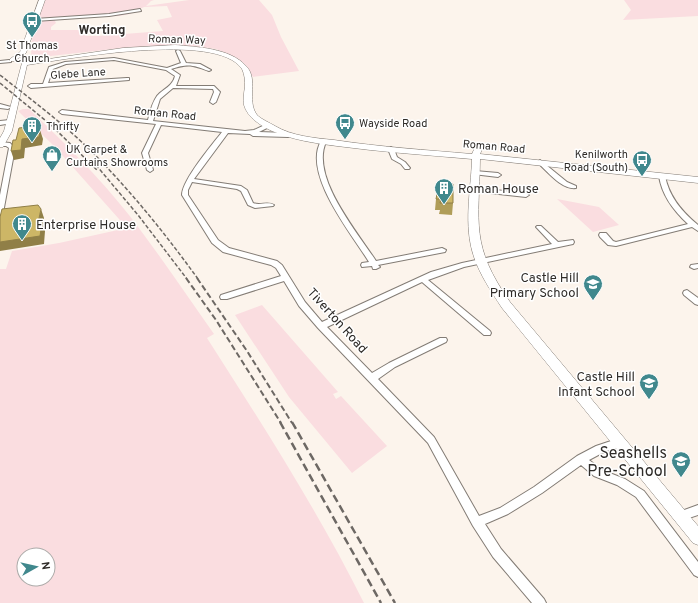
<svg xmlns="http://www.w3.org/2000/svg" width="698" height="603" font-family="Overpass,sans-serif">
<style>
.green{fill:#fadde0;fill-rule:evenodd}
.lines{fill:none;stroke-linecap:round;stroke-linejoin:round}
.street-casing{stroke:#837c75;stroke-width:2}
.secondary-casing{stroke:#837c75;stroke-width:1}
.street{fill:#fff;fill-rule:evenodd}
.secondary{fill:#fff;fill-rule:evenodd}
.rail-far2{stroke:#6d6864;stroke-width:1.5;stroke-dasharray:4 2;stroke-linecap:butt}
.rail-far1{stroke:#6d6864;stroke-width:2;stroke-dasharray:6 3;stroke-linecap:butt}
.rail{stroke:#6d6864;stroke-width:2.5;stroke-dasharray:8 4;stroke-linecap:butt}
.wall{fill:#b09d58}
.shaded-wall{fill:#907f47}
.building{fill:#cdb666;stroke:#907f47}
.labels{text-anchor:middle;stroke-width:3;stroke-linejoin:round;paint-order:stroke}
.far-street-label{font-size:11px;fill:#2f2c29;stroke:#fff}
.far-poi-label{font-size:11px;fill:#2f2c29;stroke:#fff;text-anchor:start}
.far-quarter-label{font-size:13px;font-weight:bold;fill:#2f2c29;stroke:#fff}
.poi-label{font-size:13px;fill:#2f2c29;stroke:#fff;text-anchor:start}
.street-label{font-size:13px;fill:#2f2c29;stroke:#fff}
.near-poi-label{font-size:16px;fill:#2f2c29;stroke:#fff;text-anchor:end}
</style>
<rect width="100%" height="100%" fill="#fcf4ec"/>
<!-- green -->
<path class="green" d="M45,0H154L151,1L146,6L189,0H259L272,15L281,37L299,71L253,77L240,60L216,49L192,46L122,48L33,58L31,57L32,35ZM167,6L172,17L157,20L163,31L98,36H88L79,30H51V27L56,23L54,19L119,16L130,14L144,7Z
M624,0H698V16L623,20L631,10Z
M23,109H29C64,142 99,177 129,215C159,254 186,294 214,334L207,338C262,424 318,511 364,603H0V269H6L12,251L59,243L127,228L54,146L18,111ZM24,555H48V579H24Z
M557,199L599,207L619,225L593,232Z
M262,305L338,392L333,394L336,399L341,396L387,446L352,473L289,397L235,315Z"/>
<g class="lines">
<defs>
<path id="street" d="M140,9L141,11L109,16L35,21L33,20L35,19L109,14Z
M178,50L180,51L186,63L200,64L211,70L209,71C193,65 189,63 171,69L180,75L176,86H214L220,92L216,102L213,104L210,102L214,92L213,89L173,88L160,99L153,121L245,131L254,130L267,124L269,125V127L259,132L288,133L291,135L288,137L253,136L250,134L228,133L194,179L241,186L247,190L253,203C260,206 268,201 274,205L273,206L255,208L248,205L241,191L237,189L192,182L188,190V195L218,240L229,248L277,261L282,265L305,302L322,322L431,272L462,263L552,244L537,228L536,227L537,226H541L558,242L573,240L574,242L573,244L464,267L428,280L490,331L491,333L490,335H484L422,282L327,327L372,373L389,363L440,338H446L447,340L446,342L395,367L378,379L434,437L479,516L500,508L534,487L577,456L596,446L620,438L624,439L625,442L624,445L604,452L589,460L602,470L625,479L644,491L698,562V577L694,575L636,497L617,485L594,476L581,465L542,493L508,514L485,524L501,549L544,599L546,603H532L493,557L473,526L428,443L318,328L299,306L284,281L227,299H221L220,297L221,295L281,276L276,268L271,265L223,252L212,243L182,195C182,180 212,145 222,132L161,125L148,153L151,163L159,161L162,163L152,166L153,170L150,172L147,170L142,153L156,124L62,114L59,112L62,110L148,120C150,112 152,103 157,96C163,89 173,86 175,76L166,70L114,60L66,64L53,69L48,83L127,78H129V80L31,88L28,86L31,84H43L49,67L65,62L114,58L167,68L181,63L176,51Z
M9,60L11,61V62L0,63V61Z
M0,104L11,107L8,109L0,108Z
M10,120L13,122L12,123L0,125V121Z
M323,140L326,142C310,177 358,233 376,261L442,248L446,250L445,252L378,265L380,267L376,269H373L372,266L362,267L361,265L362,263L369,262C352,234 302,174 321,141Z
M0,142L10,143L15,148L3,213L0,215V195L9,148L6,146H0Z
M391,147L394,149L397,157L405,162L410,168L409,169H405L401,164L392,159L388,149Z
M540,160L567,182L576,186V188C562,190 548,172 538,163L537,162Z
M475,171L498,173L501,175L498,177L473,174L472,173Z
M662,174L665,176C669,197 682,212 698,225V231L692,227L616,246L608,245L600,237L599,235L600,233H606L613,241L616,242L688,224C674,211 662,196 659,176Z
M474,188L526,193L529,195L526,197L472,191L471,190Z
M698,264V268L694,269L690,267L691,265Z
M687,290L698,298V305L695,304L684,295L683,293L684,291Z
M698,505V515L680,521L676,519L675,516L676,513Z"/>
<path id="secondary" d="M39,0H45L26,53L14,61H10V59L20,52Z
M175,45C197,47 230,48 246,66C259,79 246,100 257,115C261,119 270,123 275,126C292,136 314,138 334,140C380,147 426,150 472,154L476,145L480,143L484,145L480,154L698,177V183L480,159C479,224 470,245 510,302L698,526V545L693,543L502,308C491,291 480,275 474,257C463,225 471,191 472,159C427,155 381,152 337,146C314,143 293,140 272,131C261,126 247,117 244,105C243,100 244,92 245,87C245,81 245,75 242,69C217,31 67,59 27,65L12,131L3,147H0V138L4,131L22,63L123,48Z"/>
</defs>
<!-- street casing -->
<use href="#street" class="street-casing"/>
<!-- secondary casing -->
<use href="#secondary" class="secondary-casing"/>
<!-- street -->
<use href="#street" class="street"/>
<!-- secondary -->
<use href="#secondary" class="secondary"/>
<!-- rail-far2 -->
<path class="rail-far2" d="M0,75C33,101 68,127 97,157C134,195 167,236 198,279
M0,83L51,125L98,171
M96,165L138,215L187,279"/>
<!-- rail-far1 -->
<path class="rail-far1" d="M186,278L216,320L281,423
M197,278L247,351L292,423"/>
<!-- rail -->
<path class="rail" d="M280,422L381,603
M292,422L395,603"/>
</g>
<!-- wall -->
<path class="wall" d="M444,184L453,203L452,215L439,214L440,210H435L436,199Z"/>
<!-- shaded-wall -->
<path class="shaded-wall" d="M36,126L39,135L40,130L43,139L42,145L25,148L24,158L14,160L11,151L22,139L35,131Z
M41,209L44,218L43,225L45,231L44,244L0,251V242L38,223Z"/>
<!-- building -->
<path class="building" d="M36,126L35,131L40,130L39,137L22,139L21,150L11,151L13,140H16L19,128Z
M440,180L444,184H453V203H440L441,199H436Z
M38,205L41,209L38,223H42L40,236L0,242V217L2,209Z"/>
<!-- icons -->
<defs>
<symbol id="bus-pin" viewBox="-11 -11 22 30"><path d="M0 17L-7.5 6A9.5 9.5 0 1 1 7.5 6Z" fill="#40888d" stroke="#fff"/><path d="M-5-6H5V4H4V6H2V4H-2V6H-4V4H-5ZM-3.5-4V0h7V-4ZM-3.5 1.2v1.5H-2V1.2ZM2 1.2v1.5H3.5V1.2Z" fill="#fff"/></symbol>
<symbol id="building-pin" viewBox="-11 -11 22 30"><path d="M0 17L-7.5 6A9.5 9.5 0 1 1 7.5 6Z" fill="#40888d" stroke="#fff"/><path d="M-4-6H4V6H1V3H-1V6H-4ZM-2.5-4.3h1.7v1.8h-1.7ZM.8-4.3h1.7v1.8H.8ZM-2.5-1h1.7V.8h-1.7ZM.8-1h1.7V.8H.8Z" fill="#fff"/></symbol>
<symbol id="shop-pin" viewBox="-11 -11 22 30"><path d="M0 17L-7.5 6A9.5 9.5 0 1 1 7.5 6Z" fill="#40888d" stroke="#fff"/><path d="M-5-2.5h2.3a2.7 3.5 0 0 1 5.4 0H5L5.5 6h-11ZM-1.5-2.5h3a1.5 2.3 0 0 0-3 0Z" fill="#fff"/></symbol>
<symbol id="school-pin" viewBox="-11 -11 22 30"><path d="M0 17L-7.5 6A9.5 9.5 0 1 1 7.5 6Z" fill="#40888d" stroke="#fff"/><path d="M0-5L7-2L0 1L-7-2ZM-4 1L0 2.5L4 1V4Q0 6-4 4Z" fill="#fff"/></symbol>
</defs>
<g fill-rule="evenodd">
<use href="#bus-pin" x="21" y="10" width="22" height="30"/>
<use href="#bus-pin" x="334" y="112" width="22" height="30"/>
<use href="#building-pin" x="21" y="115" width="22" height="30"/>
<use href="#shop-pin" x="41" y="144" width="22" height="30"/>
<use href="#bus-pin" x="631" y="149" width="22" height="30"/>
<use href="#building-pin" x="433" y="177" width="22" height="30"/>
<use href="#building-pin" x="11" y="213" width="22" height="30"/>
<use href="#school-pin" x="582" y="273" width="22" height="30"/>
<use href="#school-pin" x="638" y="372" width="22" height="30"/>
<use href="#school-pin" x="670" y="450" width="22" height="30"/>
</g>
<g class="labels">
<!-- far-street labels -->
<g class="far-street-label">
<text transform="translate(177 39) rotate(2)" y="4">Roman Way</text>
<text transform="translate(78 73) rotate(-4)" y="4">Glebe Lane</text>
<text transform="translate(165 113) rotate(6)" y="4">Roman Road</text>
<text transform="translate(494 146) rotate(5)" y="4">Roman Road</text>
</g>
<!-- far-poi labels -->
<g class="far-poi-label">
<text x="32" y="49" text-anchor="middle">St Thomas<tspan x="32" dy="13">Church</tspan></text>
<text x="359" y="127">Wayside Road</text>
<text x="46" y="130">Thrifty</text>
<text x="66" y="153">UK Carpet &amp;<tspan x="66" dy="13">Curtains Showrooms</tspan></text>
<text x="628" y="158" text-anchor="end">Kenilworth<tspan x="628" dy="13">Road (South)</tspan></text>
</g>
<!-- far-quarter labels -->
<g class="far-quarter-label">
<text x="102" y="34">Worting</text>
</g>
<!-- poi labels -->
<g class="poi-label">
<text x="458" y="193">Roman House</text>
<text x="36" y="229">Enterprise House</text>
<text x="579" y="282" text-anchor="end">Castle Hill<tspan x="579" dy="15">Primary School</tspan></text>
<text x="635" y="381" text-anchor="end">Castle Hill<tspan x="635" dy="15">Infant School</tspan></text>
</g>
<!-- street labels -->
<g class="street-label">
<text transform="translate(338 320) rotate(48)" y="5">Tiverton Road</text>
</g>
<!-- near-poi labels -->
<g class="near-poi-label">
<text x="667" y="458">Seashells<tspan x="667" dy="18">Pre-School</tspan></text>
</g>
</g>
<!-- north arrow -->
<g transform="translate(36 567) rotate(82)"><circle r="19" fill="#ffffff" stroke="#acaba9"/>
<path d="M0-3L7 15L0 10L-7 15Z" fill="#40888d"/>
<text y="-6" font-size="11" font-weight="bold" text-anchor="middle" fill="#2f2c29">N</text>
</g>
</svg>
